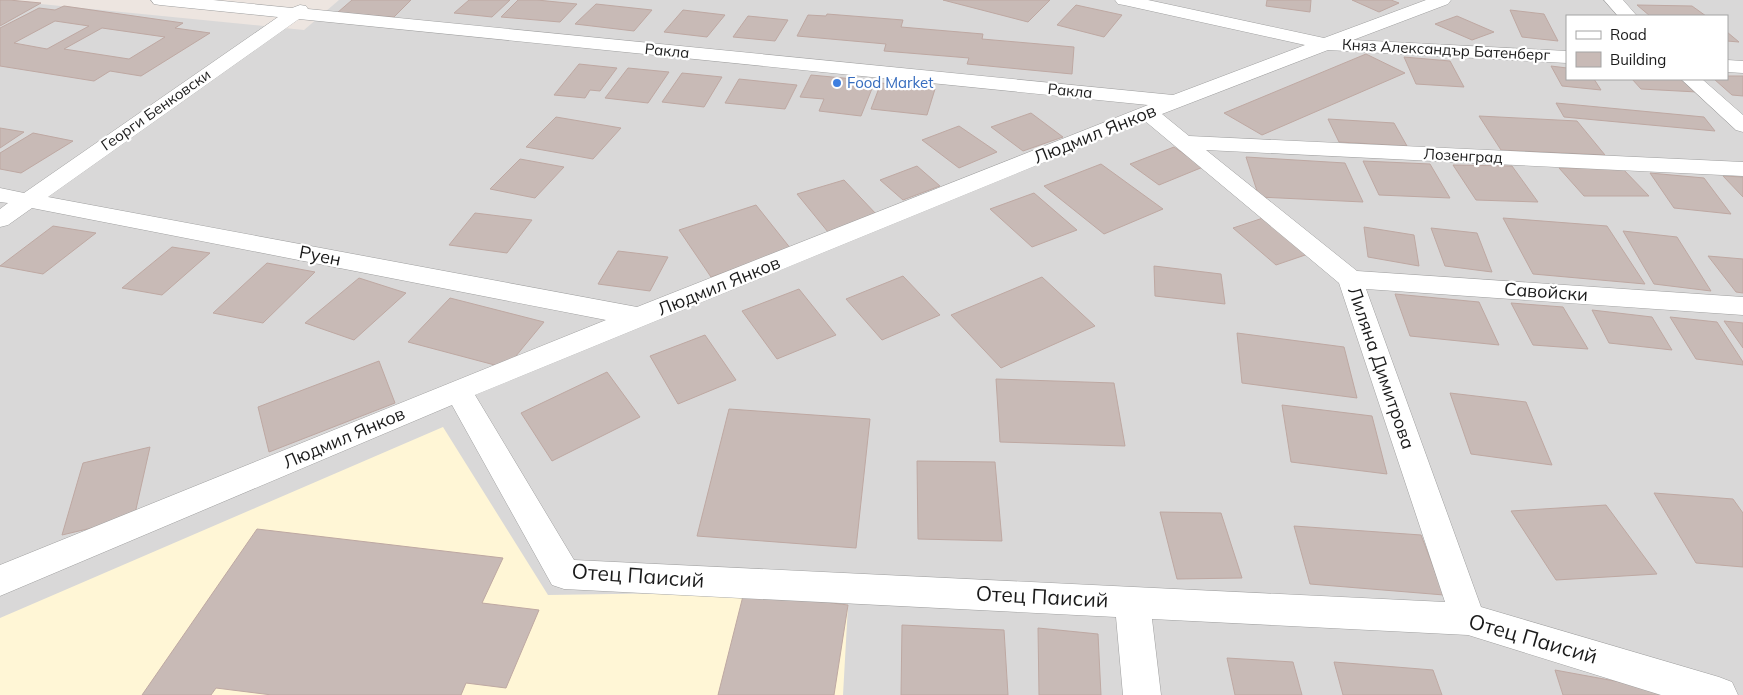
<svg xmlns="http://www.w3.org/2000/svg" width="1743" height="695" font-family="Mulish,sans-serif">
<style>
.residential{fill:#d9d8d8;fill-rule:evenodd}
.education{fill:#fff6d6}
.building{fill:#c8bab6;stroke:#bea8a2;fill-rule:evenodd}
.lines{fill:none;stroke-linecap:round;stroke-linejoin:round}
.minor-casing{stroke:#9f9f9f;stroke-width:1}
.minor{fill:#fff;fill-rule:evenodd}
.shop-dot{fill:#3f7fe0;stroke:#fff;stroke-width:2}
.labels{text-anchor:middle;stroke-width:4.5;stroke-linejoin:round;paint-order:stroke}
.far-street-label{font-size:15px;fill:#1b1b1b;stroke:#fff}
.far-shop-label{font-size:15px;fill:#366cbe;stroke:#fff;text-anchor:start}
.street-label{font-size:18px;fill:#1b1b1b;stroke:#fff}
.near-street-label{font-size:21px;fill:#1b1b1b;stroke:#fff}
</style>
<rect width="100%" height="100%" fill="#ede5e0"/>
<!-- residential -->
<path class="residential" d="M0,0L304,30L339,0H1743V695H0ZM1567,16H1727V79H1567Z"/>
<!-- education -->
<path class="education" d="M443,427L548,595L744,592L848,605L843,695H0V618Z"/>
<!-- building -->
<path class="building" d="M0,0H9L41,3L0,26Z
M352,0H411L394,17L337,13Z
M469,0H510L492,17L454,13Z
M518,0H537L577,4L560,22L501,17Z
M943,0H1050L1028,22Z
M1267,0H1311L1310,12L1266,6Z
M1352,0H1391L1399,3L1379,12Z
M596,4L652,10L634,31L575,24Z
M1076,5L1122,15L1104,37L1057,25Z
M1637,5L1692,6L1706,16H1650Z
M64,6L183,23L175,28L210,33L141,76L110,71L94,81L0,66V28L39,8L55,10ZM55,21L89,26L47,49L14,43ZM102,28L165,37L129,59L64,49Z
M683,10L725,15L707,37L664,32Z
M1510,10L1544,14L1558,41L1522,37Z
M827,14L903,20L901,27L983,34L982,39L1074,47L1072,74L967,64L969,58L884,51L886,44L797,36L808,15L826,16Z
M748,16L788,20L775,41L733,37Z
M1457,16L1494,32L1472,40L1435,24Z
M1727,32L1739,42L1727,41Z
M1366,54L1405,73L1262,135L1224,113Z
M1404,57L1450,61L1464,87L1416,84Z
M579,64L617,68L600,91L590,90L585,98L554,95Z
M1551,66L1567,68V79H1594L1601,90L1562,86Z
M628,68L669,72L648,103L605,98Z
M682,73L722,77L704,107L662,102Z
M811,75L875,81L861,116L819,111L824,99L800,97Z
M1727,76H1743V96L1732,95L1714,79H1727Z
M739,79L797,85L785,109L725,103Z
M1632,79H1684L1697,92L1641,89Z
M881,83L935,89L927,115L871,109Z
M1556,103L1704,117L1715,131L1564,117Z
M1031,113L1063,137L1023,151L991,127Z
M1479,116L1577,121L1605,155L1501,150Z
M556,117L621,128L593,159L526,147Z
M1328,119L1394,123L1407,146L1339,142Z
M959,126L997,152L959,168L922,140Z
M0,128L24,132L0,148Z
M33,133L73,141L21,173L0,169V153Z
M1174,147L1203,167L1159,185L1130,164Z
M1246,157L1345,163L1363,202L1259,197Z
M520,159L564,167L535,198L490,189Z
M1363,161L1430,164L1450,198L1379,195Z
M1101,164L1163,209L1104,234L1044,186Z
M1453,165L1512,166L1538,202L1476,200Z
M917,166L940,186L903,200L880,180Z
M1559,168H1622L1649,196H1584Z
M1650,173L1704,178L1731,214L1674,208Z
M1723,176L1743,177V197Z
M844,180L877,215L828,232L797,194Z
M1034,193L1077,230L1032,247L990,209Z
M756,205L791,249L711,277L679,230Z
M475,213L532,220L507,253L449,245Z
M1269,216L1314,252L1276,265L1233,228Z
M1503,218L1607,226L1645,284L1533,274Z
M53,226L96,233L43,274L0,266Z
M1364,227L1414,235L1419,266L1368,257Z
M1431,228L1477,233L1492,272L1445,266Z
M1623,231L1677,237L1711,291L1654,284Z
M172,247L210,253L162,295L122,288Z
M618,251L668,257L650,291L598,284Z
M1708,256L1743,259V293L1736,292Z
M267,263L315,272L263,323L213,313Z
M1154,266L1221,274L1225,304L1155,296Z
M903,276L940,315L882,340L846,299Z
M1042,277L1095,326L1001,368L951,315Z
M359,278L406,293L354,340L305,323Z
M799,289L836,335L777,359L742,311Z
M1395,294L1479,302L1499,345L1410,336Z
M450,298L544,322L506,368L408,342Z
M1511,303L1563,307L1588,349L1533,345Z
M1592,310L1652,317L1672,350L1609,343Z
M1670,317L1717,322L1743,362V365L1696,359Z
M1724,321L1743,323V348Z
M1237,333L1344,347L1357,398L1242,383Z
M705,335L736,380L678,404L650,356Z
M379,361L395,403L269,452L258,407Z
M607,372L640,417L552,461L521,413Z
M996,379L1114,383L1125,446L1000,442Z
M1450,393L1526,402L1552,465L1471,454Z
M1282,405L1372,416L1387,474L1291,462Z
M729,409L870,419L856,548L697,536Z
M150,447L134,518L62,535L83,463Z
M917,461L995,462L1002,541L918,539Z
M1654,493L1733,499L1743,513V567L1696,563Z
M1606,505L1657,574L1556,580L1511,511Z
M1160,512L1221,513L1242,578L1177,579Z
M1294,526L1421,535L1444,595L1310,584Z
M257,529L503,558L482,603L539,610L506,688L466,683L461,695H272L216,688L211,695H142Z
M744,592L848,605L834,695H718Z
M902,625L1004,630L1008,695H901Z
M1038,628L1098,634L1101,695H1039Z
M1227,658L1293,662L1302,695H1235Z
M1334,662L1433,670L1442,695H1343Z
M1555,670L1669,691L1671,695H1563Z"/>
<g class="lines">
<defs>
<path id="minor" d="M151,0H213L292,8L300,5L306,6L308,9L1173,95L1305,45L1124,5L1118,4L1115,0H1148L1324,38L1426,0H1451L1448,4L1353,40L1567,51V63L1328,50L1162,114L1189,136L1743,162V176L1206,150L1357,271L1743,297V315L1366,289L1481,607L1719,677L1732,682L1738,695H1661L1468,635L1152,619L1161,695H1123L1116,617L564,589L552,585L452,405L0,596V565L606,320L32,208L8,225L0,227V209L8,203L0,202V188L24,193L278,17L160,5L154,4ZM299,19L1148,105L637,307L48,197ZM1145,121L1339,283L1445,602L574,560L475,395Z
M1604,0H1623L1637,16H1618Z
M1727,60L1743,61V73L1727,72Z
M1681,79H1702L1743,115V132L1736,130Z"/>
</defs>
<!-- minor casing -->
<use href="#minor" class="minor-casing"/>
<!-- minor -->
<use href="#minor" class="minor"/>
</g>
<!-- markers -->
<circle class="shop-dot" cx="837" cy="83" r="5"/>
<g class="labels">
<!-- far-street labels -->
<g class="far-street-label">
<text transform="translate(1446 50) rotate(3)" y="5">Княз Александър Батенберг</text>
<text transform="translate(667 51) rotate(6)" y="5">Ракла</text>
<text transform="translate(1070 91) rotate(6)" y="5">Ракла</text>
<text transform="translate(156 110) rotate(-35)" y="5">Георги Бенковски</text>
<text transform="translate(1463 156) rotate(3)" y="5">Лозенград</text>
</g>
<!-- far-shop labels -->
<g class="far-shop-label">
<text x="847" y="88">Food Market</text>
</g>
<!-- street labels -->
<g class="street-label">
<text transform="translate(1095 134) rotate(-22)" y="6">Людмил Янков</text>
<text transform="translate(320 256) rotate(11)" y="6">Руен</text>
<text transform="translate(719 286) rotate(-22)" y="6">Людмил Янков</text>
<text transform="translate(1546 292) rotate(4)" y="6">Савойски</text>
<text transform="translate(1381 368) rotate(71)" y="6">Лиляна Димитрова</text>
<text transform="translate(344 438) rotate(-23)" y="6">Людмил Янков</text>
</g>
<!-- near-street labels -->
<g class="near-street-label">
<text transform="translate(638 576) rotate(4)" y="7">Отец Паисий</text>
<text transform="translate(1042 597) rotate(3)" y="7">Отец Паисий</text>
<text transform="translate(1533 639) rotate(16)" y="7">Отец Паисий</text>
</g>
</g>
<!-- legend -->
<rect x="1566" y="15" width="162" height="65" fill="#ffffff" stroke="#a4a4a4"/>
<rect x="1576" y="31" width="25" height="8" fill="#ffffff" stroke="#a4a4a4"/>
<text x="1610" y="40" font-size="15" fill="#1b1b1b">Road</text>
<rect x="1576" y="52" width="25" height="15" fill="#c8bab6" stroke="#a4a4a4"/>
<text x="1610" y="65" font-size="15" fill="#1b1b1b">Building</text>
</svg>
